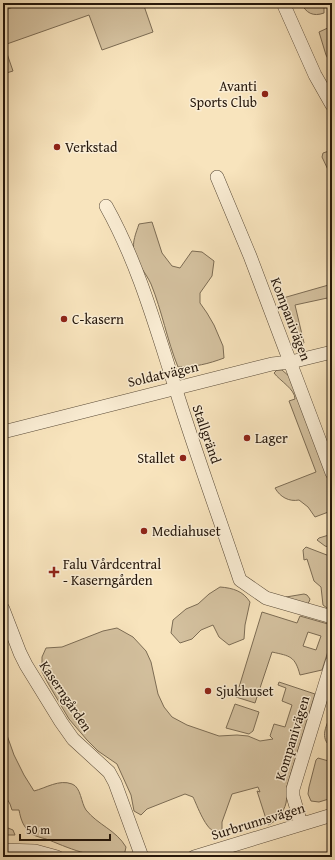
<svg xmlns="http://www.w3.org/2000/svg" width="335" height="860" font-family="'Gentium Book Plus',serif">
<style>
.green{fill:#d4c19f;stroke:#7c6c54;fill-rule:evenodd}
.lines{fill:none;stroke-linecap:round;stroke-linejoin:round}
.street-casing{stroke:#594a37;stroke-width:14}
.street{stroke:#faedd4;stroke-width:13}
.poi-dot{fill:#8f2418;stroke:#faedd4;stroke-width:1.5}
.labels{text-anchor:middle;stroke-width:3;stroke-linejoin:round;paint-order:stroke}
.poi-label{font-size:14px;fill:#24160a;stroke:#faedd4;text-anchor:start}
.street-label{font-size:14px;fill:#24160a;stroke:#faedd4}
</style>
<rect width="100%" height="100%" fill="#f8e4bd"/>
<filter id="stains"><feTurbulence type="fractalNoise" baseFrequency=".005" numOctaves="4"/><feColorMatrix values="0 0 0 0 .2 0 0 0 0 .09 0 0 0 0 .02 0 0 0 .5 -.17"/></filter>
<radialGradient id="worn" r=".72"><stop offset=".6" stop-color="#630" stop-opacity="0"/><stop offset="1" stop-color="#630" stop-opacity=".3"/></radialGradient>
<!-- green -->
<path class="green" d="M23,3H143L153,32L102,50L89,15L4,45L13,71L3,74V11Z
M301,3H322L324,7V13C313,17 306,13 301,3Z
M332,26V66L326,55L319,32Z
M332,150V174H330L322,157L323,153Z
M152,222L162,253L172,266L180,268L192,251L202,252L214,261L212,276L200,293V303L207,313L214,325L223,346L224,358C208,364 195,367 178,367C167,340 162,311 151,284C146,273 137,264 134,251C132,242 136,233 139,224Z
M332,284V297L295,305L304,343L301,344L283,298Z
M277,370H282L290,377L299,398L332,489V513L331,511L315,517L308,507L299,500C289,502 280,497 275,488L316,472L289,401L295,399C295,389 280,381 274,373Z
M332,534V548L325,546L317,540L319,538Z
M306,547L332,557V609L327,608L323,605L321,587L314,581L307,559L304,560L303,550Z
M220,587C233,588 243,591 250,602L245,625L244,639L229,645L219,637L213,625L201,630L192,639L180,643L171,633L173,620L186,609L198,604L209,594Z
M304,594L307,595L310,599L309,602L307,604L285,598L286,597Z
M262,612L297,623L300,616L328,624L332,627V639L322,670L300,675C295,656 290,656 272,652L255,703L236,697ZM308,632L321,636L316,650L303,646Z
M117,628L133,637L146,651L151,662L158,694L164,707L172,717L187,725L219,736L237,735L248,736L260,741L273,739L270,736L274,724L285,727L292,705L282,701L286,688L278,685L279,682L315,694L287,786C287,792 287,798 286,803C284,812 276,822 268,825L257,791L260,792L258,787L232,794L222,822V830C221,830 217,832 216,832C206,831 197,805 193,797L185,794L147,809L141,815L134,811L131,795L117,764L98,751L87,740L69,719L49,685L42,672V657L46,648L62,647L103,631Z
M235,704L259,712L253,731L249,734L226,728Z
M332,711V748C318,737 327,726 332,711Z
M3,724L14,755L24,775L34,791C46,788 59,779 72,784C81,787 81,803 86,810C98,825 116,830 126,847L124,856C97,860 73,850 49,840C44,838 36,837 32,834C23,827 21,820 19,810H12L10,804L3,792Z
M318,758L332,762V798L319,802L311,801L308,794L309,787L316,760Z
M3,826L13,830L15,835H3Z"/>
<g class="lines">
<defs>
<path id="street" d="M283,3L315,75L332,105
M217,177L250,256L332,473
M106,206C138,263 156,328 176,390C196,454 219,517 240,580L266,598L332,617
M3,432L272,364L291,362L332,352
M3,609L20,653L26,665L61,722L73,739L109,772L115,783L142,857
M301,824L293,796V789L332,662
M3,850L35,851L57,857
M194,857L332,815"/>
</defs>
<!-- street casing -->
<use href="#street" class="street-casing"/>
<!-- street -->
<use href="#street" class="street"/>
</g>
<!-- markers -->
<g class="poi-dot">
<circle cx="265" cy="94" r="4"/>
<circle cx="57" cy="147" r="4"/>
<circle cx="64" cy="319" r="4"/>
<circle cx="247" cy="438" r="4"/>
<circle cx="183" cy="458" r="4"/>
<circle cx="144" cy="531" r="4"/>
<path d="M52 566h4v4h4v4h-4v4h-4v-4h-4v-4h4z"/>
<circle cx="208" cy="691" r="4"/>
</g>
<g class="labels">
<!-- poi labels -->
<g class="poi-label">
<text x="257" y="91" text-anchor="end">Avanti<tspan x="257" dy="16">Sports Club</tspan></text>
<text x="65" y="152">Verkstad</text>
<text x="72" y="324">C-kasern</text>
<text x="255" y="443">Lager</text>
<text x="175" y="463" text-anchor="end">Stallet</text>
<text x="152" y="536">Mediahuset</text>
<text x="63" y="569">Falu Vårdcentral<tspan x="63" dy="16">- Kaserngården</tspan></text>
<text x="216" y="696">Sjukhuset</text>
</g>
<!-- street labels -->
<g class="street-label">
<text transform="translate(291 319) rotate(69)" y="5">Kompanivägen</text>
<text transform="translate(163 374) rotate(-13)" y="5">Soldatvägen</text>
<text transform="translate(207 434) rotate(71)" y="5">Stallgränd</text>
<text transform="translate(66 696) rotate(56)" y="5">Kaserngården</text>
<text transform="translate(292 738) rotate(-73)" y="5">Kompanivägen</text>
<text transform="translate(258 821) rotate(-17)" y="5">Surbrunnsvägen</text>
</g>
</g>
<!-- margin -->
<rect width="335" height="860" fill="none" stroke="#f8e4bd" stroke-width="16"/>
<rect x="4" y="4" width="327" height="852" fill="none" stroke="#24160a" stroke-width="2"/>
<rect x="8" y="8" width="319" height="844" fill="none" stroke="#24160a"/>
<!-- scale -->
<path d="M20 834v6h90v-6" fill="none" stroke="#24160a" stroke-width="2"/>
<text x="26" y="834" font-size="12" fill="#24160a" stroke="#faedd4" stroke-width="3" paint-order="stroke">50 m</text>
<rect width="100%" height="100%" filter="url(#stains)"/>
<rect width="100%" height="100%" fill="url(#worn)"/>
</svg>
